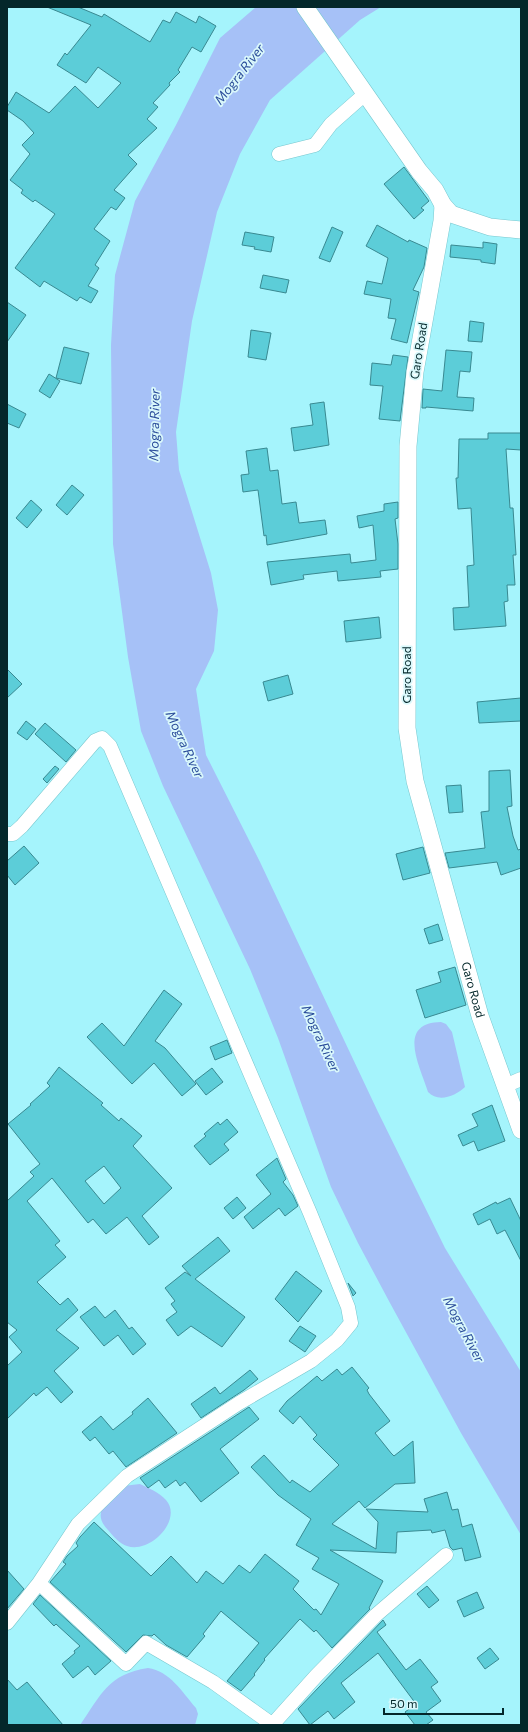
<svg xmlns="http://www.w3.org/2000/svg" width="528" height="1732" font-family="Commissioner,sans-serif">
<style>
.water{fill:#a6c1f7}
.building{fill:#5ccdd8;stroke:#398991;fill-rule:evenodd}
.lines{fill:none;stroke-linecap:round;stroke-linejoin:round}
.minor-casing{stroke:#78c7ce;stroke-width:15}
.tertiary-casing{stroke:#78c7ce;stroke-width:18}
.minor{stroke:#fff;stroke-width:14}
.tertiary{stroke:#fff;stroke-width:17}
.labels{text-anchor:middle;stroke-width:3.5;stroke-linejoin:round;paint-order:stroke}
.street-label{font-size:12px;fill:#04272a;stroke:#daf8fb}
.water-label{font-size:13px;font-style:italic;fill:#2b4d9b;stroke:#daf8fb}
</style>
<rect width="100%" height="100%" fill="#a5f4fc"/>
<!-- water -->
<path class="water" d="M256,7H381L360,20L270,100L240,154L217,212L192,321L176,432L179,470L211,573L218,610L214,651L196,689L206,755L260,862L378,1112L445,1248L521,1372V1535L461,1433L390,1303L358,1243L331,1187L278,1038L250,969L163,786L141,731L128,657L113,544L111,345L115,275L135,201L176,125L220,38Z
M441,1022L446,1024L452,1032L465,1087C456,1096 438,1103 428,1092C420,1066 396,1023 441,1022Z
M140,1484C148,1488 159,1492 166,1500C183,1519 151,1554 127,1546C120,1544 113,1536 108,1530C90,1511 109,1500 123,1486Z
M148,1668C170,1671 182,1692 196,1708L198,1714L195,1725H80C101,1695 108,1674 148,1668Z"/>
<!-- building -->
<path class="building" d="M47,7H78L102,17L104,14L150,42L163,20L170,23L176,12L196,23L199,16L216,26L201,52L192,47L178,70L180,72L169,83L170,85L153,103L158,107L147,119L157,128L128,155L137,164L114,190L125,198L116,210L111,207L94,229L110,241L95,265L99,268L88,286L98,291L91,303L80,297L77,301L44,281L40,287L15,268L55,214L35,200L33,202L21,193L23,190L10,180L30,154L22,145L34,133L23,121L7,110V107L16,92L49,113L75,86L98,108L121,83L98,67L86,83L57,65L65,53L67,55L91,25Z
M404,167L429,201L421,208L424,210L414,219L384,184Z
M377,225L408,242L409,240L427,248L424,267L413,290L419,292L407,343L391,339L396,319L388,318L391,299L364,294L367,281L382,284L388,258L366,246Z
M332,227L343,232L330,262L319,258Z
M245,232L274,237L271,252L254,249L255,247L242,245Z
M483,242L497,244L495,264L481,262V260L450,257L451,245L483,248Z
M263,275L289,280L286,293L260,288Z
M7,302L26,315L7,342Z
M470,321L484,323L482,342L468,341Z
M251,330L271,333L266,360L248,357Z
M64,347L89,353L81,384L56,378Z
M446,350L472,352L470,372L460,371L457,397L474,398L473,411L426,407V408H422L423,389L442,391Z
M393,355L408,357L400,421L379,419L383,386L370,385L372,363L391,365Z
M49,374L60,381L50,398L39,391Z
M324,402L329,445L294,451L291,428L313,425L310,404Z
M7,404L26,414L19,428L7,423Z
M488,433H521V450L506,449L510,508H513L516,555H513L515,585H507L508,601L504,602L506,626L454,630L453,608L469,607L467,566L474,565L471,508L458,509L456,478H458L459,439H488Z
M267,448L270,471L278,470L282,504L296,502L299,523L325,520L327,534L267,545L266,535L264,536L258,490L243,492L241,475L249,474L246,451Z
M72,485L84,495L67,515L56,505Z
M31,500L42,510L27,528L16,518Z
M398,502V518L395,519L398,544V569L380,571L381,577L338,581L337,571L303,575L304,579L271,585L267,562L350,554L351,563L376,560L373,525L359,528L357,516L384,511V504Z
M379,617L381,638L346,642L344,621Z
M7,669L22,684L7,698Z
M288,675L293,694L268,701L263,682Z
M521,698V721L479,723L477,702Z
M26,721L36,729L27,740L17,733Z
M45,723L76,750L66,762L35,734Z
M55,766L59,769L47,783L43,779Z
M510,770L512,806L507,807L513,836L518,850L521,849V868L501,875L497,862L449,868L445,853L485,848L481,812L489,811V771Z
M461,785L463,812L449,813L446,786Z
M24,846L39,863L15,885L7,875V861Z
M423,847L430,873L403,880L396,854Z
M438,924L443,940L429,944L424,929Z
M455,967L466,1005L425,1018L416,990L441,982L438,972Z
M164,990L182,1004L155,1041L165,1048L196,1084L182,1096L154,1063L132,1084L87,1037L102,1023L124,1046Z
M227,1040L232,1053L215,1060L210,1047Z
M59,1067L103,1103L101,1105L119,1121L121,1118L142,1136L133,1146L172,1188L142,1216L159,1237L149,1245L127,1217L106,1234L93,1219L88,1223L52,1178L27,1201L60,1241L55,1245L66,1257L37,1282L60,1305L68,1298L78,1310L56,1330L79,1348L54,1371L73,1392L61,1403L47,1387L36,1396L34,1393L7,1419V1366L22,1352L9,1337L17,1330L7,1322V1201L34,1176L30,1172L40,1164L8,1124L31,1105L30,1104L50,1086L47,1083ZM104,1166L121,1188L104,1204L85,1181Z
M212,1068L223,1082L206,1095L195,1081Z
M492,1105L505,1141L478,1151L474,1141L463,1146L458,1135L478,1126L472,1114Z
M227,1119L238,1132L224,1144L229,1150L210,1165L194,1146L206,1136L204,1134L218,1122L220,1125Z
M277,1158L286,1179L283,1182L293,1195L298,1206L285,1216L279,1208L253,1229L244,1217L271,1194L256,1175Z
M237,1197L246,1208L233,1219L224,1208Z
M510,1198L521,1221V1261L505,1230L497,1234L490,1219L478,1225L473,1214L496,1202L497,1204Z
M218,1237L230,1251L195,1279L245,1317L222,1347L191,1326L178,1336L166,1320L177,1312L171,1304L175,1301L165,1288L185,1272L191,1276L182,1266Z
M296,1271L322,1291L298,1322L275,1299Z
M348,1283L356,1293L353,1296Z
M95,1306L105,1318L115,1310L129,1329L132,1327L146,1344L133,1355L118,1335L104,1346L80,1317Z
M300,1326L316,1336L305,1352L289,1341Z
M352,1367L369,1388L367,1390L369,1394L390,1421L375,1433L391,1453L394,1456L413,1441L415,1483L395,1484L365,1508L359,1501L332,1524L376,1549L378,1522L366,1509L428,1512L424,1499L447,1492L452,1510L458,1509L462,1527L472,1524L481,1557L465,1561L462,1548L453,1550L450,1547L445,1530L432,1533L431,1530L397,1532L396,1553L330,1550L383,1581L369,1608L370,1609L332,1648L316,1630L314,1632L300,1619L298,1621L264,1659L265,1660L254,1674L255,1675L241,1691L227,1681L259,1643L222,1612L221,1611L203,1634L205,1636L187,1657L166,1645L154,1634L152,1636L143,1635L126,1652L50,1582L66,1564L63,1562L67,1556L78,1546L76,1543L80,1537L94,1522L151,1576L171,1556L197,1583L206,1571L223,1584L239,1565L250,1573L265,1554L299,1581L293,1589L314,1610L316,1609L321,1615L339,1584L312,1569L319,1558L296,1545L311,1519L278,1495L251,1467L264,1455L290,1483L292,1480L310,1492L339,1465L313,1439L317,1435L300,1416L293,1424L279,1411L287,1401L317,1376L322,1381L337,1369L342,1375Z
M250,1370L258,1379L244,1390L201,1418L191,1404L215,1387L220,1394Z
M148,1398L177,1433L126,1467L113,1451L109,1454L95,1437L90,1441L82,1432L101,1416L113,1430L133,1414L132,1412Z
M249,1407L259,1419L220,1449L239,1473L201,1502L185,1482L180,1486L176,1480L165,1488L159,1480L148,1488L140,1478Z
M7,1570L24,1589L7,1609Z
M427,1586L439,1600L429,1608L417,1594Z
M477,1592L484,1608L464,1617L457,1601Z
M40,1595L111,1661L95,1675L88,1666L73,1678L62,1664L75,1653L74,1651L80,1646L56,1624L54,1626L33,1604Z
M383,1620L386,1625L377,1632L406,1670L420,1659L438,1682L431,1687L441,1701L426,1712L433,1720L426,1725H415L405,1712L416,1704L378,1653L341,1683L355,1702L334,1719L328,1711L310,1725L298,1709Z
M490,1648L499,1659L485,1669L477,1658Z
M7,1679L17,1690L27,1682L63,1725H7Z"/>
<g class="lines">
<defs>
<path id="minor" d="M279,154L315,145L331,124L365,94
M7,834H13L22,826L95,741L102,738L110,746L310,1213L348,1307L351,1323L337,1340L311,1361L239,1403L127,1476L78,1524L39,1583L7,1623
M505,1086L521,1079
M39,1583L126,1664L146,1643L213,1682L273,1725
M272,1725L316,1676L376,1615L446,1555"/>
<g id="tertiary">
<path d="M305,7L419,171L435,190L443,205L451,214L490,227L521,230"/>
<path id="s1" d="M443,205L442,221L415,372L408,446L407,728L415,781L480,1016L521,1130"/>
</g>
</defs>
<!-- minor casing -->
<use href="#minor" class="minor-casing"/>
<!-- tertiary casing -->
<use href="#tertiary" class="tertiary-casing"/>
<!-- minor -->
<use href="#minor" class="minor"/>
<!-- tertiary -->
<use href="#tertiary" class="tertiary"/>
</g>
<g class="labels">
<!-- street labels -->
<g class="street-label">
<text transform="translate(419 351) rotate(-81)" y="4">Garo Road</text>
<text transform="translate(407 675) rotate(-90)" y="4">Garo Road</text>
<text dy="4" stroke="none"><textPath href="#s1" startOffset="796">Garo Road</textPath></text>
</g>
<!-- water labels -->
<g class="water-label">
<text transform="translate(239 74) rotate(-52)" y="5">Mogra River</text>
<text transform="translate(154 425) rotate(-89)" y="5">Mogra River</text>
<text transform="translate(185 744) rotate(65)" y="5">Mogra River</text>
<text transform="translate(321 1038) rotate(65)" y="5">Mogra River</text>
<text transform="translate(464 1329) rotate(62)" y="5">Mogra River</text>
</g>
</g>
<!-- border -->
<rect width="528" height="1732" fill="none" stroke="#04272a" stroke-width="16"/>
<!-- scale -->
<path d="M384 1708v6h119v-6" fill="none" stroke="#04272a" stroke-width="2"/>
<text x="390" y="1708" font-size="12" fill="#04272a" stroke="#daf8fb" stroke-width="3" paint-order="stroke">50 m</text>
</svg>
